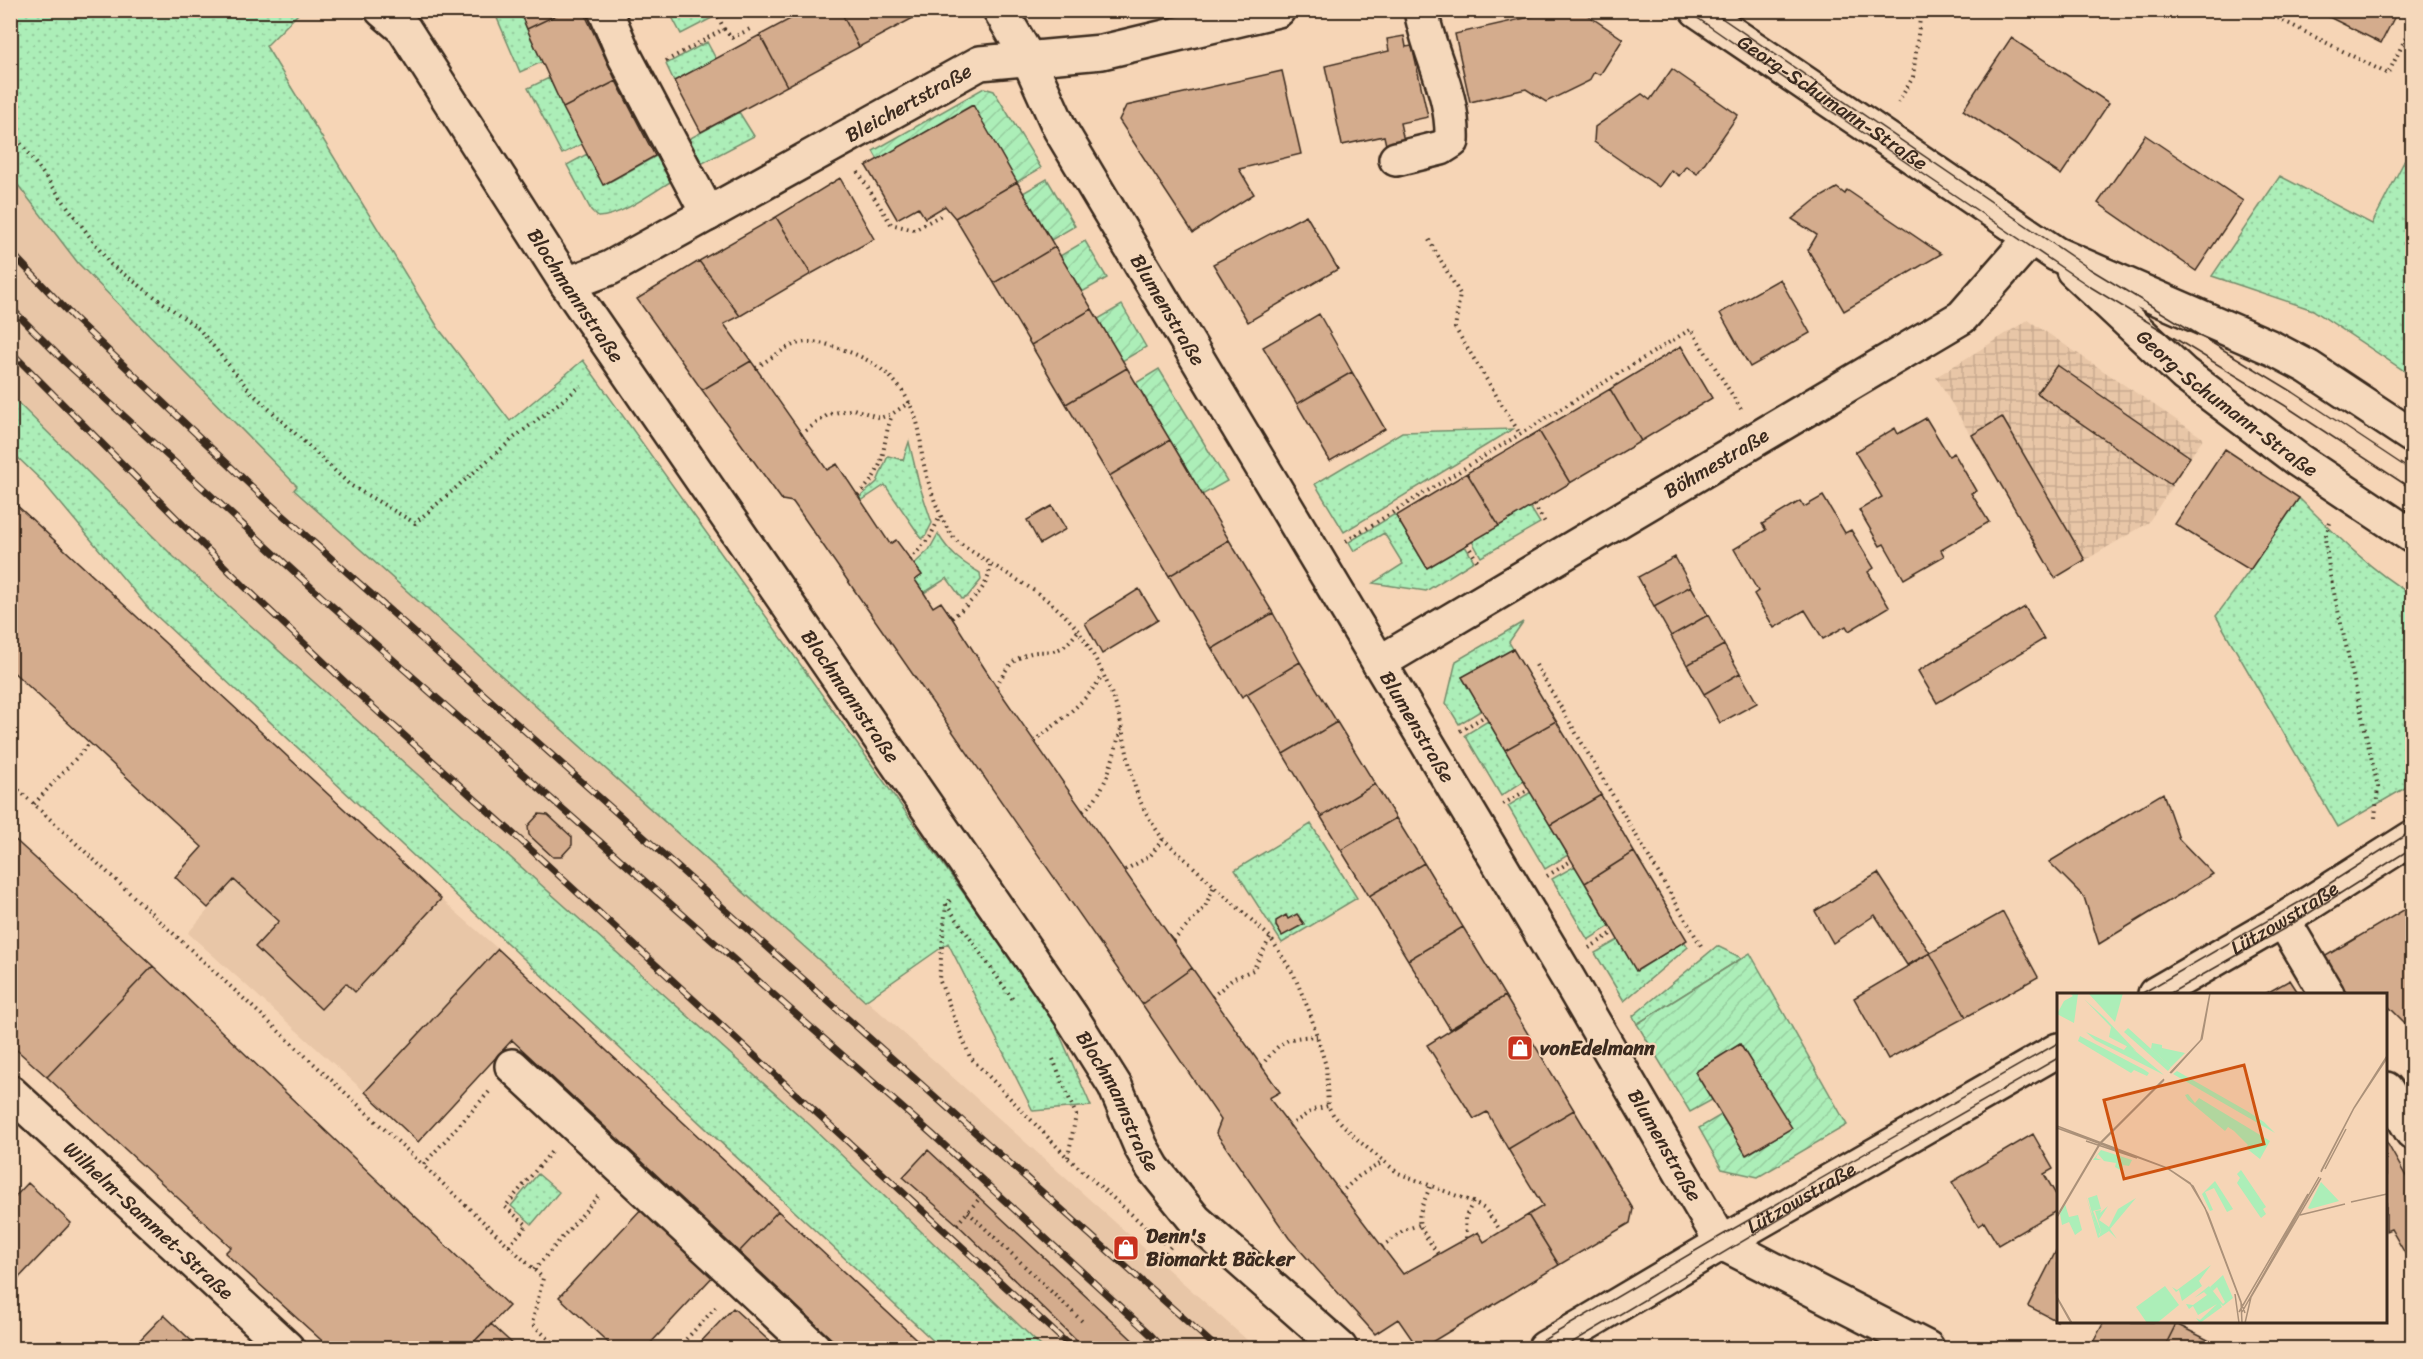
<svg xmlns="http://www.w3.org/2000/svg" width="2423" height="1359" font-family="Sriracha,sans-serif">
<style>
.built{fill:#e8c6a7}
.industrial{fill:url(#industrial-grid)}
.grass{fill:url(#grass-dots);stroke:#748c6b;stroke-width:1.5}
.garden{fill:url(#garden-furrows);stroke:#748c6b;stroke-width:1.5}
.building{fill:#d4ac8d;stroke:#3b2a1e;stroke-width:1.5}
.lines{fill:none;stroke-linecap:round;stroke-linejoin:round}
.minor-casing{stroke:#3b2a1e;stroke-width:38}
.major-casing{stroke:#3b2a1e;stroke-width:38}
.path{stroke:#3b2a1e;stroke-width:4;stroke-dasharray:1.5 4.5;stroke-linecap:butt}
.minor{stroke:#f5d8bb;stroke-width:33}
.major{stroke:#f5d8bb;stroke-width:33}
.tram{stroke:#3b2a1e;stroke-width:1.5}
.rail-casing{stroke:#3b2a1e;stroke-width:7}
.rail{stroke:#f5d8bb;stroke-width:4.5;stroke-dasharray:14;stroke-linecap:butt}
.labels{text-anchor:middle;stroke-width:4.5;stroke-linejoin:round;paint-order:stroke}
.street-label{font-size:20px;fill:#3b2a1e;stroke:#f5d8bb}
.poi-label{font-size:20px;font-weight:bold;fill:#3b2a1e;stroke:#f5d8bb;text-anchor:start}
.inset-road{fill:none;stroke:#ab9179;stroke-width:1.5}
.view{fill:#ce520f;fill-opacity:0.15;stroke:#ce520f;stroke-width:3}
.inset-edge{fill:none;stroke:#3b2a1e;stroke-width:3}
</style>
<defs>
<pattern id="industrial-grid" width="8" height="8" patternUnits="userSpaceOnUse" patternTransform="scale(1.5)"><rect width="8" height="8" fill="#e8c6a7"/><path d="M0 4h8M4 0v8" fill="none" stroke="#c8aa8f"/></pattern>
<pattern id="grass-dots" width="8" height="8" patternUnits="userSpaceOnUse" patternTransform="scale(1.5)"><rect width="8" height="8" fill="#aceeb8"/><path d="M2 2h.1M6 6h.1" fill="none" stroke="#95cc9e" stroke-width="1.8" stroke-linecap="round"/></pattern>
<pattern id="garden-furrows" width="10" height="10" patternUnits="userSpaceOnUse" patternTransform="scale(1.5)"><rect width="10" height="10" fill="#aceeb8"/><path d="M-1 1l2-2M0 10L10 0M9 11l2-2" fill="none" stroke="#95cc9e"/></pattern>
</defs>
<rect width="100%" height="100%" fill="#f6d5b6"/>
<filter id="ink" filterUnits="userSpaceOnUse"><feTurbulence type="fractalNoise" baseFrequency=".0167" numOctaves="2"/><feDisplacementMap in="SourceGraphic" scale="12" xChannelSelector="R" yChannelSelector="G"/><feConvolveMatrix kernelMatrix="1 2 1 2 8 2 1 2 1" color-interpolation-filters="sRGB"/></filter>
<g filter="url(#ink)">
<!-- built -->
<path class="built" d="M10,176L78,263L297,487L295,490L1256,1348H1043L810,1125L174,557L11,395Z
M234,880L355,991L441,899L498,949L365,1092L188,933Z"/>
<!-- industrial -->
<path class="industrial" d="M2028,320L2203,438L2148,523L2055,578L1936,377Z"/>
<!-- grass -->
<path class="grass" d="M11,11H301L266,46L439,329L510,421L583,360L1052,1017L1091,1106L1033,1111L948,943L865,1001L294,490L297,486L78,263L11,176Z
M494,11H519L542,62L520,72Z
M669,11H708L712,18L681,34Z
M707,42L716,59L674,81L666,64Z
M549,78L582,144L562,154L528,88Z
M739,112L754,136L699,165L685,141Z
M2412,146V376L2313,310L2212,276L2280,176L2372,224Z
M665,151L678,177C656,190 623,216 598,217L591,210L567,165L587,154L604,185Z
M10,395L174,557L810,1125L1043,1348H941L148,608L42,481L11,451Z
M1513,429L1344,532L1315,484L1402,432Z
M909,442L919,484L932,523L926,535L922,539L885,485L861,501L859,498L877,482L888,456L903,460Z
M2299,498C2334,533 2370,570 2412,595V784L2338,827L2216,616L2250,570Z
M1530,507L1540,523L1481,557L1472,541Z
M1395,514L1427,568L1465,546L1474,561L1426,591L1373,583L1403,564L1384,533L1354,551L1349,542Z
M938,534C950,554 960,561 980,573L981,580L967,597L962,599L947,578L924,593L915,580L922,575L914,564L929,550Z
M1523,622L1509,642L1513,649L1462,677L1482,710L1459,724L1446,703L1456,661Z
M1488,721L1524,781L1501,796L1465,735Z
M1531,792L1568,855L1545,869L1508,806Z
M1311,824L1357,898L1282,943L1235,870Z
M1575,866L1610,926L1588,940L1552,879Z
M1618,940L1637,971L1684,941L1688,947L1624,1001L1595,953Z
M1717,946L1742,958L1637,1024L1633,1016Z
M538,1174L559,1192L532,1224L511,1206Z"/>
<!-- garden -->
<path class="garden" d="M984,88L994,91L1041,168L1017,182L972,105L878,160L873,151Z
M1047,179L1075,226L1051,240L1023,193Z
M1085,241L1107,278L1082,292L1060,256Z
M1122,305L1146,347L1122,361L1098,319Z
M1159,369L1227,481L1202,495L1136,383Z
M1750,953L1847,1125L1758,1177L1722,1169L1699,1128L1721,1115L1747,1155L1791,1128L1740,1044L1695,1072L1712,1100L1690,1112L1637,1024Z"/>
<!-- building -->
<path class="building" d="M519,10H567L527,29Z
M567,10H583L616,81L563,108L527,29Z
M807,10H840L859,47L787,86L760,35Z
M840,10H928L859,47Z
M1560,10H1580L1623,39L1600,75L1594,72L1589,81L1546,102L1526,89L1470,102L1455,34Z
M2315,10H2398L2381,43Z
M760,35L787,86L701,132L674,81Z
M1404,36L1406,47L1412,46L1428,117L1400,123L1404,141L1386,145L1384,136L1342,145L1325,66L1389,51L1387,39Z
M2011,38L2109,103L2061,175L1963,110Z
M1672,69L1738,115L1697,174L1686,166L1679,176L1671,170L1659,187L1594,142L1595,127L1642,94L1650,100Z
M1282,71L1301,154L1239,169L1254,194L1193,233L1119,120L1126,106Z
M616,81L655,156L603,185L563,108Z
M973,105L1017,182L955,218L945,206L925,218L918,207L897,219L866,166Z
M2145,135L2243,201L2196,271L2098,203Z
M840,178L874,239L811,274L776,217Z
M1017,182L1055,247L994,283L955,218Z
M1837,188L1845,194L1847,190L1941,254L1844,311L1808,250L1817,235L1792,219L1814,201Z
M1306,215L1338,269L1248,322L1213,264Z
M776,217L811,274L740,316L699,261Z
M1055,247L1092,309L1031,345L994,283Z
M699,261L740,316L724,324L751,361L702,390L637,299Z
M1780,279L1810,333L1750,367L1720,313Z
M1092,309L1127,368L1066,404L1031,345Z
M1319,314L1352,372L1297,404L1263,347Z
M1681,346L1712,398L1641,441L1610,389Z
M751,361L827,470L837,464L890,544L896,540L922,575L915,580L924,593L933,607L941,602L952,618L996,686L1192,968L1142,1004L793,502L782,500L702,390Z
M2057,365L2190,457L2171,485L2037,393Z
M1127,368L1170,440L1109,476L1066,404Z
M1352,372L1385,429L1330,461L1297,404Z
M1610,389L1641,441L1570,483L1539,431Z
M2002,417L2085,560L2055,578L1972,435Z
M1926,418L1949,456L1954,453L1976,491L1971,493L1989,522L1941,550L1944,556L1904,579L1884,544L1880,546L1859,510L1882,497L1855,452L1895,428L1898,434Z
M1539,431L1570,483L1499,526L1467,473Z
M1170,440L1229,540L1169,576L1109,476Z
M2225,449L2299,498L2250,570L2175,524Z
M1467,473L1499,526L1427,568L1396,516Z
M1823,496L1845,533L1851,530L1874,568L1868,572L1889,607L1849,631L1846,626L1823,639L1805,610L1774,628L1754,594L1758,591L1734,549L1766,530L1762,524L1800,501L1804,507Z
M10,499L441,899L355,992L346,983L321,1009L255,947L279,921L234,880L208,908L175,877L202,847L10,669Z
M1052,506L1066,529L1040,544L1027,520Z
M1229,540L1273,613L1212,649L1169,576Z
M1675,557L1691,586L1654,606L1638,577Z
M1691,586L1708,615L1671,636L1654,606Z
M1139,589L1158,620L1102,654L1085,623Z
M2025,607L2044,639L1937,703L1918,671Z
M1273,613L1300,662L1242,697L1212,649Z
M1708,615L1724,645L1687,665L1671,636Z
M1724,645L1740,673L1704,694L1687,665Z
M1513,649L1556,721L1505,750L1462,677Z
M1300,662L1337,722L1283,754L1247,694Z
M1740,673L1757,703L1720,723L1704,694Z
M1556,721L1601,795L1550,825L1505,750Z
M1337,722L1375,784L1321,817L1283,754Z
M1375,784L1396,818L1341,850L1321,817Z
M2163,793L2179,839L2213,874L2099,944L2084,897L2049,862Z
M1601,795L1634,852L1585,883L1550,825Z
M539,814L548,815L572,837V845L561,857H553L529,835L528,826Z
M1396,818L1424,863L1369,896L1341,850Z
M10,835L153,966L47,1077L10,1044Z
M1634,852L1687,940L1636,971L1585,883Z
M1424,863L1463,927L1408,960L1369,896Z
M1878,873L1930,953L1907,965L1875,915L1833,943L1815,911Z
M2412,905V1030L2388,1006L2386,1008V994H2347L2324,957Z
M2003,912L2038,977L1966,1017L1930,953Z
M1297,914L1304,924L1282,936L1276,926V921L1286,915L1288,919Z
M1463,927L1505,996L1450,1029L1408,960Z
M498,949L778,1211L739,1252L512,1040L418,1142L365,1092Z
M1930,953L1966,1017L1888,1059L1854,998Z
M153,966L509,1306L468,1348H330L225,1253L231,1247L47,1077Z
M1192,968L1280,1092L1269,1098L1403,1274L1478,1232L1484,1242L1528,1215L1559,1265L1422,1348H1418L1398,1319L1375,1334L1289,1238L1216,1133L1221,1120L1142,1004Z
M2290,980L2299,994H2265Z
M1505,996L1574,1110L1508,1149L1487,1112L1474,1119L1427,1045Z
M1740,1044L1792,1128L1746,1155L1695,1072Z
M1574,1110L1633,1209L1630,1223L1559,1265L1528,1215L1543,1206L1508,1149Z
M2033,1134L2053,1169L2044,1174L2058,1198V1210L1998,1245L1984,1222L1978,1226L1952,1182Z
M2386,1141L2412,1187V1251L2406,1255L2391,1229L2386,1231Z
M928,1150L1106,1315L1141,1348H1084L957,1224L903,1177Z
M28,1183L71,1223L14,1283L10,1280V1202Z
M645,1205L717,1272L646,1348H614L559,1297Z
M778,1211L926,1348H842L825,1333L739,1252Z
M2058,1247V1318L2057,1321L2028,1306Z
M733,1308L777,1348H695Z
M164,1315L199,1348H132Z
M2104,1322H2171L2176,1324L2164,1348H2090Z
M491,1324L517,1348H468Z
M2176,1324L2224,1348H2164Z"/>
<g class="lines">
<defs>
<g id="minor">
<path id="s1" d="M382,10L404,29L567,284L1071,1016L1115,1086L1141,1147L1153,1168L1195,1220L1340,1348"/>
<path d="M605,10L625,57L708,214"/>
<path id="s2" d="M1000,10L1028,58L1060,129L1566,975L1722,1243L1927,1348"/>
<path d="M1396,159L1441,148L1452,141C1454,92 1429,56 1421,10"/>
<path id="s3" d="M567,284L610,268L980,63L1102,52L1278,10"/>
<path id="s4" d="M1379,663L1962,317L2031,238"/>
<path d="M2283,920L2327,994"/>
<path d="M512,1066L814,1348"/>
<path d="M2386,1089L2412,1132"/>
<path id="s5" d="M10,1092L287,1348"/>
</g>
<g id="major">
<path id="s6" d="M1697,10L2056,254L2272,348L2308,367L2412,436"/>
<path id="s7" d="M2073,270L2184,374L2298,460L2412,536"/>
<path id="s8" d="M2155,994L2283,920L2412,838"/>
<path id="s9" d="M1545,1348L1722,1243L2058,1050"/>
</g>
</defs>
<!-- minor casing -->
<use href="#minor" class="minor-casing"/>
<!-- major casing -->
<use href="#major" class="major-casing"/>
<!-- path -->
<path class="path" d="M2262,10L2388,74L2412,25
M724,29L732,38L750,29
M666,61L724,29L715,10
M1898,103L1913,77L1921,10
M10,129L110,264L199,329L250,391L350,485L415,523L515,437L581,386
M858,172L891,224L914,230L943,214
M1429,240L1460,294L1455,328L1520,434
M756,368C794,342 801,334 847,351C885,365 910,390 919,430C921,440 921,451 923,461C929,486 937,512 950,533C957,544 972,551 982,558C1016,580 1055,599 1079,632C1093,652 1105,676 1114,700C1123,725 1126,753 1133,779C1138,802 1150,821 1163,839L1270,937L1294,975L1310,1013L1326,1066L1328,1106L1334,1116L1360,1142L1398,1173L1473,1202L1485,1209L1501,1231
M801,434L829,414L854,409L880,418L892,414L910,402
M858,495C890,465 879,450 892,415
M1534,505L1546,524
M2330,523L2325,538L2330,575L2378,787L2375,818
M1346,541L1691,329L1741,409
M1467,544L1479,564
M910,560L930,537L940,516
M952,618C968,604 991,587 990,564
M1536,665L1703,949
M996,686C1002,677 1007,666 1016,660C1044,641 1053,666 1078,631
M1460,731L1485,716
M1034,741C1059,722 1086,702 1103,675
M10,782L423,1165
M34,804L90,743
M1503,804L1529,789
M1083,811C1107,793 1113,756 1121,729
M1125,870L1150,856L1163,839
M1547,876L1571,861
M950,900L946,904L939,979L970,1057L1068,1158L1166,1245
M946,904L1014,1001
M1173,941L1205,907L1214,886
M1589,948L1614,932
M1212,997L1234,978L1253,970L1270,938
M1053,1059L1076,1115L1068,1157
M1261,1066C1282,1040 1284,1038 1317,1036
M489,1092L423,1165L543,1278L532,1324L559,1348
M1289,1126L1313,1110L1328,1106
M1430,1187C1414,1225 1415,1220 1438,1254
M1340,1193L1359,1176L1383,1162
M968,1212L1084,1323
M957,1224L980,1198
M1466,1238L1465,1218L1473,1202
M509,1246L527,1225L505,1207L552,1151
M1382,1247L1404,1230L1419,1225
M1158,1262L1171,1246
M534,1270L599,1195
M678,1348L718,1305"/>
<!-- minor -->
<use href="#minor" class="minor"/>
<!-- major -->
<use href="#major" class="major"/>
<!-- tram -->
<path class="tram" d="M1686,10L1876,142L2089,286L2284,405L2412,489
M1710,10L2090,269L2293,392L2412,471
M2141,994L2310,896L2412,831
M2169,994L2287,927L2412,848
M1530,1348L1719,1237L2058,1043
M1563,1348L1856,1174L2058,1058"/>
<defs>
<path id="rail" d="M10,251L73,317L267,501L1217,1348
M10,307L65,362L322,597L932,1134L1151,1335L1163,1348
M10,351L245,587L345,682L528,847L1072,1348"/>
</defs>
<!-- rail casing -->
<use href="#rail" class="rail-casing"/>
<!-- rail -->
<use href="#rail" class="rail"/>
</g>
</g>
<!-- icons -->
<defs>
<symbol id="shop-square" viewBox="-11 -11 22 22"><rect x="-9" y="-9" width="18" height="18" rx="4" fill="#c8321e" stroke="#f5d8bb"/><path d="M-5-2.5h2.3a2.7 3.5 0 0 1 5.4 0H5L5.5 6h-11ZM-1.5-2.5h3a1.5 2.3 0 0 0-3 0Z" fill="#fff"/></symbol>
</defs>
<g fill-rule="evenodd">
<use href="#shop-square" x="1505" y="1033" width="30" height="30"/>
<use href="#shop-square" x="1111" y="1233" width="30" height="30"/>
</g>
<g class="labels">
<!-- street labels -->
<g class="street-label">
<text dy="7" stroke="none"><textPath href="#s6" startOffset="164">Georg-Schumann-Straße</textPath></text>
<text dy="7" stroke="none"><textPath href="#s3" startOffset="387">Bleichertstraße</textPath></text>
<text dy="7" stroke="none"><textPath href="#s1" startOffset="346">Blochmannstraße</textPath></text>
<text dy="7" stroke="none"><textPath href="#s2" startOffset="344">Blumenstraße</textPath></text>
<text dy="7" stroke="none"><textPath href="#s7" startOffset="204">Georg-Schumann-Straße</textPath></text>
<text dy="7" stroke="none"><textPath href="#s4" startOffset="392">Böhmestraße</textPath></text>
<text dy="7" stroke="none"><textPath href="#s1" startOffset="832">Blochmannstraße</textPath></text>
<text dy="7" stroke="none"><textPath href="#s2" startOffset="830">Blumenstraße</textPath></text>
<text dy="7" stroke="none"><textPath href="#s8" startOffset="150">Lützowstraße</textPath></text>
<text dy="7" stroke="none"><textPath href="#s1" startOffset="1318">Blochmannstraße</textPath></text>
<text dy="7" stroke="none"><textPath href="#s2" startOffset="1316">Blumenstraße</textPath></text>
<text dy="7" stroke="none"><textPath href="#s9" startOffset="297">Lützowstraße</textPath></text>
<text dy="7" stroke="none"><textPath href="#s5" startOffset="189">Wilhelm-Sammet-Straße</textPath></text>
</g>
<!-- poi labels -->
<g class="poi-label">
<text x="1540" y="1055">vonEdelmann</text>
<text x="1146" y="1243">Denn's<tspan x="1146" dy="23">Biomarkt Bäcker</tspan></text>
</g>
</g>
<!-- overview -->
<g transform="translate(2057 993)">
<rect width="330" height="330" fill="#f6d5b6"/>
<path d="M13,0L21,1L17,30L0,21L7,8L16,3ZM31,0H66L58,29ZM27,6L48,25L79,58L52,44L54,34ZM95,50L105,52V55L128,60L114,74L94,56ZM120,78L190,118L207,129L218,140L116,81ZM131,101L138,110L142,105L213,148L203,166L189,155L191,152L177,138L171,134L168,138L131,107L128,102ZM44,157L75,167L72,173L66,172L65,178L58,174L59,170L47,168L41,161L39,165L44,167H36ZM158,188L176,216L170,219L157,195L148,199L156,217L153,218L145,201ZM264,189L282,208L253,216L251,215ZM29,203L42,243L44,238L38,218L44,217L43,220L51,213L42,227L52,234L61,216L79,205L53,236L60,246L52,238L41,245ZM154,272L142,288L145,293L125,308L122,297L119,299L115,294L120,297ZM166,282L176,305L166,313L163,310L165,314L143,330L139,325L143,327L160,311L141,322L136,313L132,316L129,311L136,312L150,302L147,299L137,305L152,293L166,311L168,309L160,294L156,298L153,294ZM108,293L122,312L100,330H90L79,314Z" fill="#aceeb8"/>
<path d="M71,35L114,74L111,78L67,39ZM29,39L67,57L71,52L107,82L38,47ZM23,43L86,76L92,80L90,83L77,77L74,80L21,48ZM8,211L12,224L21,222L25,237L18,242L12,229L5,232L3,221Z" fill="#aceeb8"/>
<path d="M184,177L209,214L206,216L209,221L204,225L180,190L183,185L180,181Z" fill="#aceeb8"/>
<path d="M40,202L44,216L36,218L44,238L41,243L31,205Z" fill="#aceeb8"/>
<path class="inset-road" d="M113,80L144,47L153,0M114,80L145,46L153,0M0,133L110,175L133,190L148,215L188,320M0,135L110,175L136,193L151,221L184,309L185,330M29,148L80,165M268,176L289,136M264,178L297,115L330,63M264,179L297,115L330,65M294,209L330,201M243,222L288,211M0,223L43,150L107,86M0,224L43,151L107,87M178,301L182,330M0,304L15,330M0,305L14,330M182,319L251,201M185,319L262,184M188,330L194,304L264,185"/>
<path class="view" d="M187,72L207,151L67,186L47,107Z"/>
<rect width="330" height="330" class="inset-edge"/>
</g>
<!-- margin -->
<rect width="2423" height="1359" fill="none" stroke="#f5d8bb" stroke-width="36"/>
<rect x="18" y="18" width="2387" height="1323" fill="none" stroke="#3b2a1e" stroke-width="2" filter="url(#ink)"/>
</svg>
